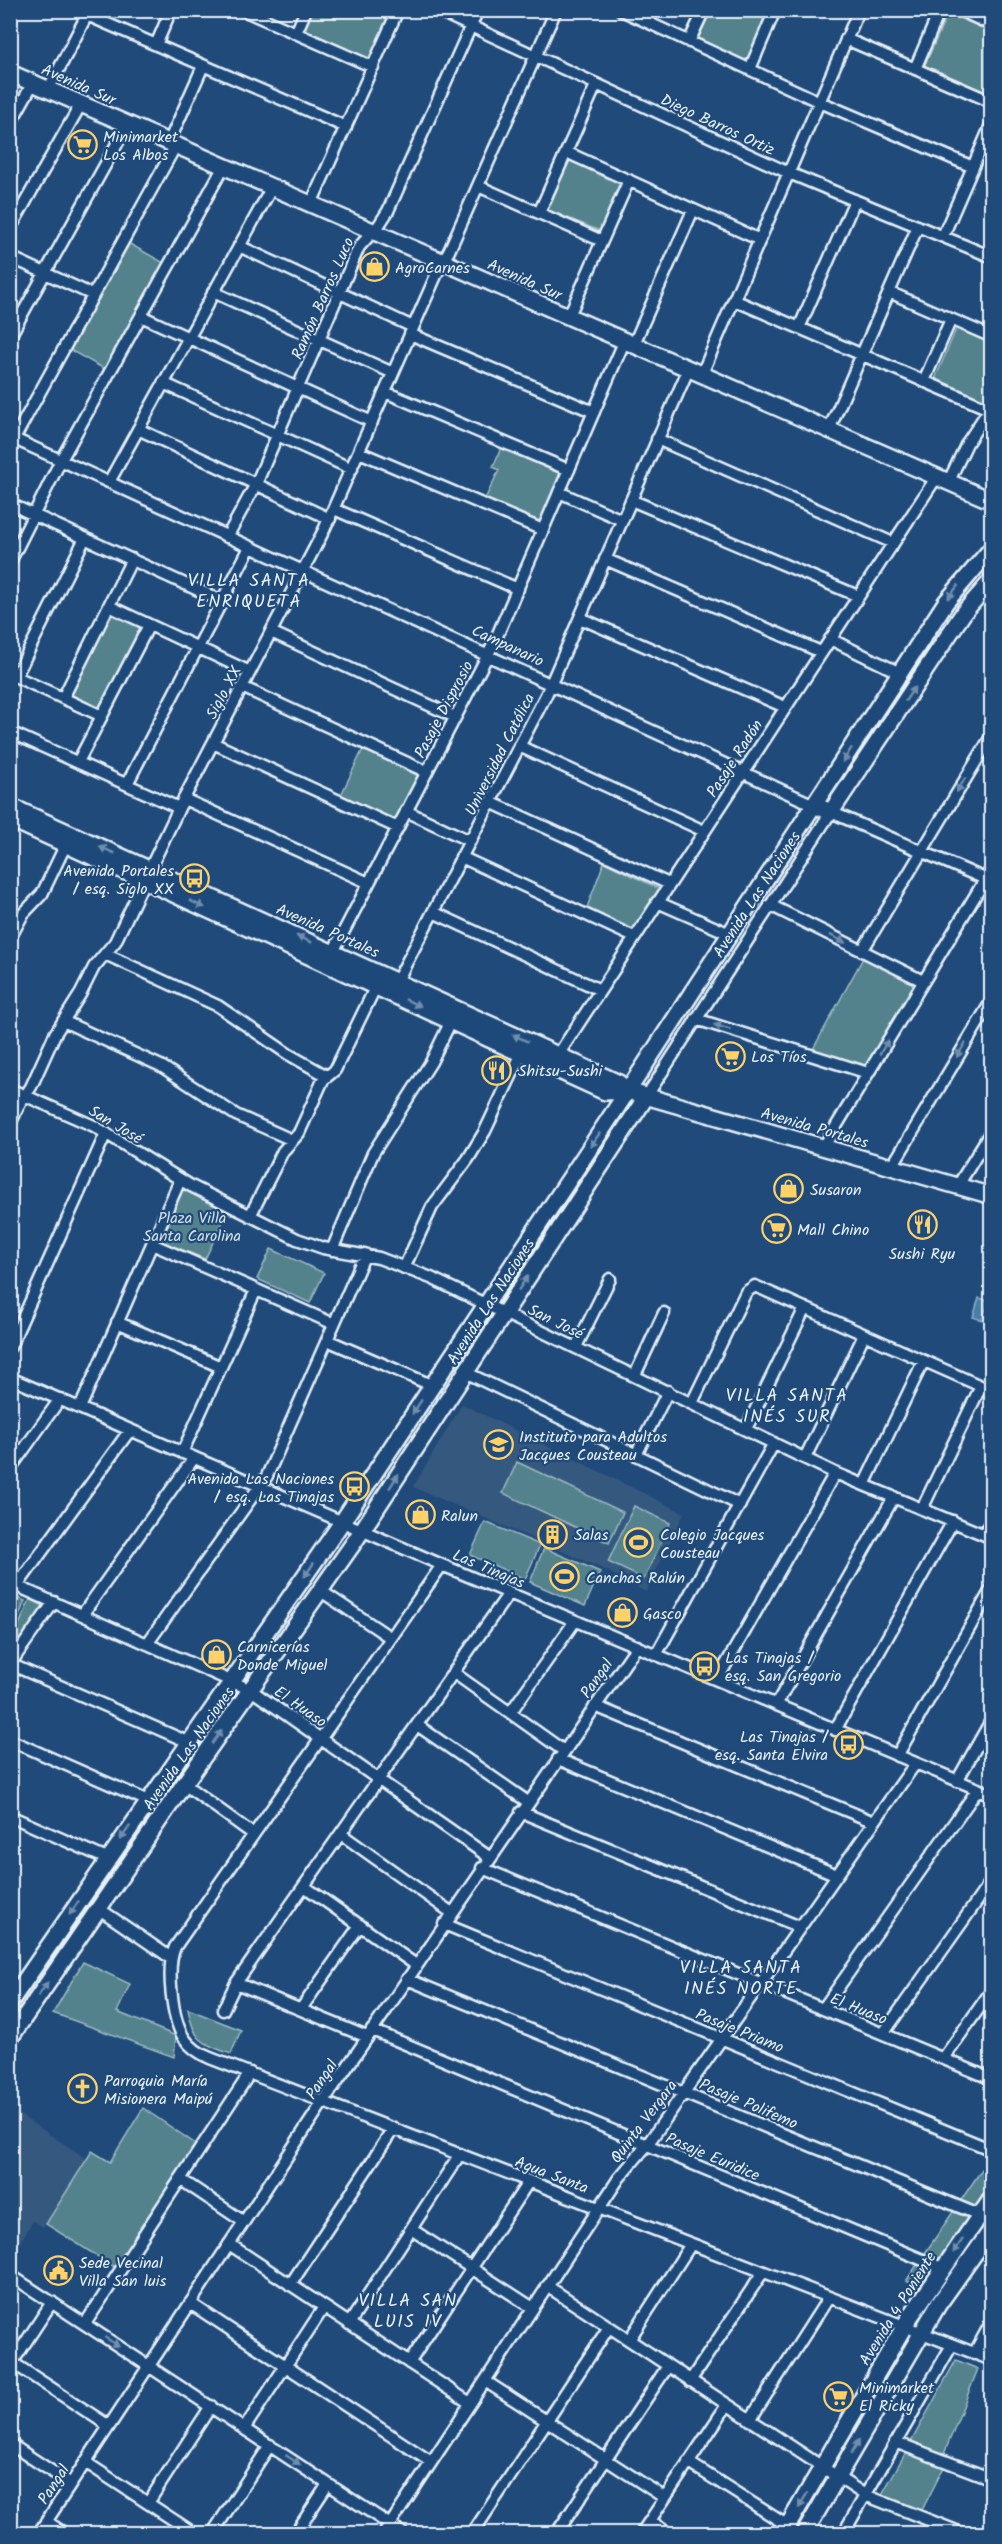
<svg xmlns="http://www.w3.org/2000/svg" width="1002" height="2544" font-family="Kalam,sans-serif">
<style>
.built{fill:#36587e}
.green{fill:#53828c;stroke:#9ebac2;stroke-width:1.5}
.water{fill:#487da5;stroke:#88abc6;stroke-width:1.5}
.lines{fill:none;stroke-linecap:round;stroke-linejoin:round}
.street-casing{stroke:#e8f1f8;stroke-width:15}
.secondary-casing{stroke:#e8f1f8;stroke-width:20}
.street{stroke:#1f4a7a;stroke-width:10}
.secondary{stroke:#1f4a7a;stroke-width:15}
.oneway{fill:#6f8dac}
.labels{text-anchor:middle;stroke-width:4.5;stroke-linejoin:round;paint-order:stroke}
.street-label{font-size:16px;fill:#e8f1f8;stroke:#1f4a7a}
.poi-label{font-size:16px;fill:#e8f1f8;stroke:#1f4a7a;text-anchor:start}
.park-label{font-size:16px;fill:#d2e0e8;stroke:#1f4a7a}
.neighbourhood-label{font-size:18px;letter-spacing:1.5px;fill:#e8f1f8;stroke:#1f4a7a}
</style>
<rect width="100%" height="100%" fill="#1f4a7a"/>
<filter id="ink" filterUnits="userSpaceOnUse"><feTurbulence type="fractalNoise" baseFrequency=".0167" numOctaves="2"/><feDisplacementMap in="SourceGraphic" scale="12" xChannelSelector="R" yChannelSelector="G"/><feConvolveMatrix kernelMatrix="1 2 1 2 8 2 1 2 1" color-interpolation-filters="sRGB"/></filter>
<g filter="url(#ink)">
<!-- built -->
<path class="built" d="M462,1404L684,1513L646,1592L603,1569L413,1487Z
M11,2109L87,2159L43,2227L33,2221L11,2257Z"/>
<!-- green -->
<path class="green" d="M308,11H391L367,64L299,32Z
M710,11H770L746,62L698,39Z
M948,13L991,32V96L924,67Z
M569,160L620,182L600,231L548,210Z
M128,243L164,263L106,370L70,350Z
M957,327L991,343V397L988,403L935,379Z
M501,448L562,473L539,525L484,501L499,470L493,467Z
M110,612L141,627L101,710L70,695Z
M363,749L419,776L397,822L341,795Z
M604,862L660,889L634,931L586,910Z
M863,958L918,985L867,1069L812,1051Z
M182,1186L229,1209L205,1259L158,1240Z
M271,1249L324,1273L310,1303L257,1279Z
M517,1462L623,1512L609,1543L503,1493Z
M634,1506L670,1523L644,1579L608,1562Z
M485,1522L540,1545L525,1579L470,1555Z
M544,1548L600,1572L585,1606L530,1582Z
M11,1595L25,1601L11,1636Z
M30,1599L46,1607L13,1654H11V1644Z
M83,1962L130,1984L117,2012L176,2036L174,2057L53,2013Z
M188,2009L241,2030L231,2054C201,2043 194,2041 188,2009Z
M143,2108L197,2145L116,2268L46,2224L92,2151L110,2162Z
M991,2156V2184L921,2286L906,2281Z
M956,2360L978,2369L944,2454L911,2442Z
M906,2452L944,2467L922,2510L881,2496Z"/>
<!-- water -->
<path class="water" d="M979,1298L989,1301L982,1320L973,1317Z"/>
<g class="lines">
<defs>
<path id="street" d="M243,10L373,67
M436,10L789,173L992,257
M621,10L820,102L973,167
M959,10L992,25
M87,15L346,127
M296,33L306,10
M846,39L992,102
M689,42L704,10
M156,45L171,10
M750,69L775,10
M915,69L940,10
M48,90L89,11
M10,124L33,83
M169,142L203,66
M566,152L760,240
M478,186L602,241
M311,204L398,10
M539,213L596,85
M10,229L81,104
M943,236L992,123
M239,246L413,327
M10,257L93,295
M213,292L393,373
M889,292L992,337
M734,300L989,409
M141,316L372,422
M568,318L629,180
M799,328L855,200
M410,334L594,412
M10,336L128,124
M633,346L693,210
M701,376L859,10
M924,381L951,319
M163,383L352,469
M385,392L569,470
M138,429L330,519
M828,432L918,226
M10,437L814,805
M14,439L176,145
M657,439L893,543
M359,452L543,530
M109,482L272,187
M948,483L967,443L992,405
M559,492L622,520
M631,500L858,596
M10,504L222,601
M334,509L518,589
M227,537L256,484L359,247L379,225L388,211L478,10
M605,559L821,652
M10,562L61,460L224,166
M109,606L250,672
M580,618L785,707
M271,632L455,717
M830,639L900,673
M10,674L102,716
M16,676L85,538
M242,687L427,772
M63,698L132,559
M10,732L179,808
M213,743L398,828
M519,746L704,831
M78,762L149,625
M127,784L250,547
M184,799L369,883
M490,802L669,884
M406,811L470,841
M461,857L634,937
M657,902L730,934
M770,905L923,981
M433,912L600,990
M10,938L23,914L42,894L66,844
M862,951L992,735
M333,952L494,643L624,342
M105,954L218,1006L288,1054L327,1076
M397,981L546,695L688,370
M696,1019L868,1073
M63,1021L161,1066L236,1115L292,1140
M558,1055L936,478
M10,1089L94,1126L191,1186L297,1239L323,1248L379,1258L431,1278L835,1473L992,1538
M646,1097L831,812L992,882
M10,1124L20,1103L31,1087L55,1034L81,993L94,967L115,942L179,808L324,530L442,262L449,251L556,10
M823,1148L992,868
M891,1168L992,1000
M957,1187L992,1130
M250,1216L283,1151L299,1133L323,1080L335,1070L376,986
M152,1244L334,1324
M332,1250L373,1153L431,1062L451,1021
M404,1268L432,1207L468,1159L485,1131L522,1053
M117,1322L221,1367
M327,1340L431,1385
M10,1347L106,1133
M576,1347L610,1279
M465,1372L740,1505
M635,1375L664,1313
M10,1378L442,1565L992,1795
M692,1403L746,1292L755,1286L992,1391
M80,1408L180,1180
M746,1429L805,1308
M182,1453L256,1290
M636,1455L668,1391
M805,1458L864,1335
M10,1469L60,1399
M864,1485L923,1362
M922,1509L981,1386
M984,1534L992,1519
M442,1565L175,1947C166,1967 172,2020 184,2038C191,2048 200,2054 210,2058L992,2360
M10,1583L251,1690L489,1857
M17,1586L130,1430
M321,1591L391,1638
M82,1615L194,1458
M147,1644L267,1476L365,1254
M656,1655L774,1443
M10,1664L188,1742
M10,1664L54,1602
M454,1673L564,1751
M717,1680L835,1473
M776,1705L894,1497
M595,1706L874,1822
M510,1713L575,1621
M417,1725L528,1802
M835,1730L953,1521
M10,1740L148,1801
M897,1756L992,1588
M558,1759L837,1875
M957,1781L992,1719
M184,1784L253,1834
M521,1812L800,1927
M10,1816L107,1859
M341,1834L452,1913
M482,1868L992,2079
M304,1886L416,1965
M98,1908L171,1958
M444,1924L992,2150
M407,1979L979,2215
M236,1983L367,2037
M301,2009L360,1925
M823,2009L978,1789
M223,2010L236,1983L509,1593
M372,2030L942,2268
M883,2034L992,1880
M943,2059L992,1990
M180,2179L244,2222
M411,2229L533,2308
M229,2244L470,2403
M10,2275L404,2534
M290,2285L394,2128
M547,2286L865,2495L964,2534
M190,2303L431,2462
M85,2324L250,2073
M349,2324L460,2154
M629,2340L691,2244
M974,2354L992,2321
M10,2361L109,2426
M12,2363L52,2302
M409,2363L529,2181
M485,2381L665,2498
M690,2381L763,2272
M750,2420L829,2297
M244,2429L324,2307
M895,2442L992,2479
M10,2444L71,2484
M85,2462L195,2534
M688,2462L788,2526
M148,2503L211,2406
M46,2521L65,2534
M650,2521L669,2534
M10,2529L17,2534
M38,2534L323,2102L637,1646
M212,2534L270,2445
M295,2534L328,2484
M384,2534L619,2178L647,2145L915,1764
M472,2534L609,2327
M556,2534L668,2366
M641,2534L727,2405
M843,2534L952,2345"/>
<path id="secondary" d="M10,73L992,501
M814,805L831,812L964,612L992,580
M10,806L619,1083L628,1091
M10,819L605,1092L628,1091L992,1196
M10,2002L342,1522L637,1077L946,602L992,548
M10,2038L184,1784L355,1541L646,1097
M783,2534L908,2320L992,2198
M804,2534L938,2305L992,2229"/>
</defs>
<!-- street casing -->
<use href="#street" class="street-casing"/>
<!-- secondary casing -->
<use href="#secondary" class="secondary-casing"/>
<!-- street -->
<use href="#street" class="street"/>
<!-- secondary -->
<use href="#secondary" class="secondary"/>
</g>
<!-- one-way arrows -->
<defs><path id="oneway-solid" d="M-6-.8H1V-3.2L6.5 0L1 3.2V.8H-6Z" transform="scale(1.5)"/></defs>
<g class="oneway">
<use href="#oneway-solid" transform="translate(953 592) rotate(127)"/>
<use href="#oneway-solid" transform="translate(910 694) rotate(-56)"/>
<use href="#oneway-solid" transform="translate(847 755) rotate(123)"/>
<use href="#oneway-solid" transform="translate(961 785) rotate(121)"/>
<use href="#oneway-solid" transform="translate(107 850) rotate(-156)"/>
<use href="#oneway-solid" transform="translate(197 904) rotate(25)"/>
<use href="#oneway-solid" transform="translate(304 939) rotate(-156)"/>
<use href="#oneway-solid" transform="translate(838 939) rotate(27)"/>
<use href="#oneway-solid" transform="translate(413 1003) rotate(25)"/>
<use href="#oneway-solid" transform="translate(722 1027) rotate(-163)"/>
<use href="#oneway-solid" transform="translate(520 1038) rotate(-155)"/>
<use href="#oneway-solid" transform="translate(884 1047) rotate(-59)"/>
<use href="#oneway-solid" transform="translate(961 1050) rotate(121)"/>
<use href="#oneway-solid" transform="translate(595 1140) rotate(124)"/>
<use href="#oneway-solid" transform="translate(523 1283) rotate(-57)"/>
<use href="#oneway-solid" transform="translate(417 1407) rotate(123)"/>
<use href="#oneway-solid" transform="translate(394 1481) rotate(-57)"/>
<use href="#oneway-solid" transform="translate(309 1570) rotate(124)"/>
<use href="#oneway-solid" transform="translate(217 1737) rotate(-54)"/>
<use href="#oneway-solid" transform="translate(125 1833) rotate(125)"/>
<use href="#oneway-solid" transform="translate(74 1908) rotate(124)"/>
<use href="#oneway-solid" transform="translate(43 1989) rotate(-55)"/>
<use href="#oneway-solid" transform="translate(958 2246) rotate(125)"/>
<use href="#oneway-solid" transform="translate(112 2342) rotate(33)"/>
<use href="#oneway-solid" transform="translate(855 2447) rotate(-60)"/>
<use href="#oneway-solid" transform="translate(293 2460) rotate(33)"/>
<use href="#oneway-solid" transform="translate(803 2501) rotate(121)"/>
</g>
</g>
<!-- icons -->
<defs>
<symbol id="supermarket-ring" viewBox="-11 -11 22 22"><circle r="9.5" fill="#1f4a7a" stroke="#ffd166" stroke-width="1.5"/><path d="M-6-5.5h2.5l.6 2H6L4.5 2H-2.5L-4.4-4H-6ZM-1.5 3.2a1.3 1.3 0 1 0 .1 0ZM3 3.2a1.3 1.3 0 1 0 .1 0Z" fill="#ffd166"/></symbol>
<symbol id="shop-ring" viewBox="-11 -11 22 22"><circle r="9.5" fill="#1f4a7a" stroke="#ffd166" stroke-width="1.5"/><path d="M-5-2.5h2.3a2.7 3.5 0 0 1 5.4 0H5L5.5 6h-11ZM-1.5-2.5h3a1.5 2.3 0 0 0-3 0Z" fill="#ffd166"/></symbol>
<symbol id="bus-ring" viewBox="-11 -11 22 22"><circle r="9.5" fill="#1f4a7a" stroke="#ffd166" stroke-width="1.5"/><path d="M-5-6H5V4H4V6H2V4H-2V6H-4V4H-5ZM-3.5-4V0h7V-4ZM-3.5 1.2v1.5H-2V1.2ZM2 1.2v1.5H3.5V1.2Z" fill="#ffd166"/></symbol>
<symbol id="restaurant-ring" viewBox="-11 -11 22 22"><circle r="9.5" fill="#1f4a7a" stroke="#ffd166" stroke-width="1.5"/><path d="M-5-6h1v4h1v-4h1v4h1v-4h1v5L-1.5 .5V6h-2V.5L-5-1ZM5-6V6H3V1.5H1.5Q1.5-4 5-6Z" fill="#ffd166"/></symbol>
<symbol id="school-ring" viewBox="-11 -11 22 22"><circle r="9.5" fill="#1f4a7a" stroke="#ffd166" stroke-width="1.5"/><path d="M0-5L7-2L0 1L-7-2ZM-4 1L0 2.5L4 1V4Q0 6-4 4Z" fill="#ffd166"/></symbol>
<symbol id="building-ring" viewBox="-11 -11 22 22"><circle r="9.5" fill="#1f4a7a" stroke="#ffd166" stroke-width="1.5"/><path d="M-4-6H4V6H1V3H-1V6H-4ZM-2.5-4.3h1.7v1.8h-1.7ZM.8-4.3h1.7v1.8H.8ZM-2.5-1h1.7V.8h-1.7ZM.8-1h1.7V.8H.8Z" fill="#ffd166"/></symbol>
<symbol id="stadium-ring" viewBox="-11 -11 22 22"><circle r="9.5" fill="#1f4a7a" stroke="#ffd166" stroke-width="1.5"/><path d="M0-5a6.5 5 0 1 0 0 10a6.5 5 0 1 0 0-10ZM-3.5-1.8h7v3.6h-7Z" fill="#ffd166"/></symbol>
<symbol id="church-ring" viewBox="-11 -11 22 22"><circle r="9.5" fill="#1f4a7a" stroke="#ffd166" stroke-width="1.5"/><path d="M-1.2-6h2.4v3.5h3.3v2.4h-3.3V6h-2.4V-.1h-3.3v-2.4h3.3Z" fill="#ffd166"/></symbol>
<symbol id="civic-ring" viewBox="-11 -11 22 22"><circle r="9.5" fill="#1f4a7a" stroke="#ffd166" stroke-width="1.5"/><path d="M-.6-6.5H3V-4.5H.6V-3L4-1V1h2V6H-6V1h2V-1L-.6-3ZM-1.2 2.5V6h2.4V2.5Z" fill="#ffd166"/></symbol>
</defs>
<g fill-rule="evenodd">
<use href="#supermarket-ring" x="66" y="128" width="33" height="33"/>
<use href="#shop-ring" x="358" y="250" width="33" height="33"/>
<use href="#bus-ring" x="178" y="862" width="33" height="33"/>
<use href="#supermarket-ring" x="714" y="1040" width="33" height="33"/>
<use href="#restaurant-ring" x="480" y="1054" width="33" height="33"/>
<use href="#shop-ring" x="772" y="1172" width="33" height="33"/>
<use href="#restaurant-ring" x="906" y="1208" width="33" height="33"/>
<use href="#supermarket-ring" x="760" y="1212" width="33" height="33"/>
<use href="#school-ring" x="482" y="1428" width="33" height="33"/>
<use href="#bus-ring" x="338" y="1470" width="33" height="33"/>
<use href="#shop-ring" x="404" y="1498" width="33" height="33"/>
<use href="#building-ring" x="536" y="1518" width="33" height="33"/>
<use href="#stadium-ring" x="622" y="1526" width="33" height="33"/>
<use href="#stadium-ring" x="548" y="1560" width="33" height="33"/>
<use href="#shop-ring" x="606" y="1596" width="33" height="33"/>
<use href="#shop-ring" x="200" y="1638" width="33" height="33"/>
<use href="#bus-ring" x="688" y="1650" width="33" height="33"/>
<use href="#bus-ring" x="832" y="1728" width="33" height="33"/>
<use href="#church-ring" x="66" y="2072" width="33" height="33"/>
<use href="#civic-ring" x="42" y="2254" width="33" height="33"/>
<use href="#supermarket-ring" x="822" y="2380" width="33" height="33"/>
</g>
<g class="labels">
<!-- street labels -->
<g class="street-label">
<text transform="translate(79 84) rotate(24)" y="6">Avenida Sur</text>
<text transform="translate(718 124) rotate(25)" y="6">Diego Barros Ortiz</text>
<text transform="translate(525 279) rotate(24)" y="6">Avenida Sur</text>
<text transform="translate(322 298) rotate(-66)" y="6">Ramón Barros Luco</text>
<text transform="translate(508 645) rotate(25)" y="6">Campanario</text>
<text transform="translate(223 692) rotate(-62)" y="6">Siglo XX</text>
<text transform="translate(443 709) rotate(-62)" y="6">Pasaje Disprosio</text>
<text transform="translate(499 754) rotate(-63)" y="6">Universidad Católica</text>
<text transform="translate(734 758) rotate(-57)" y="6">Pasaje Radón</text>
<text transform="translate(756 894) rotate(-57)" y="6">Avenida Las Naciones</text>
<text transform="translate(328 930) rotate(24)" y="6">Avenida Portales</text>
<text transform="translate(116 1124) rotate(31)" y="6">San José</text>
<text transform="translate(815 1127) rotate(16)" y="6">Avenida Portales</text>
<text transform="translate(490 1301) rotate(-57)" y="6">Avenida Las Naciones</text>
<text transform="translate(556 1321) rotate(26)" y="6">San José</text>
<text transform="translate(489 1568) rotate(23)" y="6">Las Tinajas</text>
<text transform="translate(596 1678) rotate(-55)" y="6">Pangal</text>
<text transform="translate(301 1706) rotate(35)" y="6">El Huaso</text>
<text transform="translate(188 1748) rotate(-55)" y="6">Avenida Las Naciones</text>
<text transform="translate(859 2008) rotate(22)" y="6">El Huaso</text>
<text transform="translate(740 2030) rotate(22)" y="6">Pasaje Priamo</text>
<text transform="translate(321 2079) rotate(-56)" y="6">Pangal</text>
<text transform="translate(749 2103) rotate(23)" y="6">Pasaje Polifemo</text>
<text transform="translate(643 2121) rotate(-53)" y="6">Quinta Vergara</text>
<text transform="translate(713 2156) rotate(23)" y="6">Pasaje Euridice</text>
<text transform="translate(552 2174) rotate(21)" y="6">Agua Santa</text>
<text transform="translate(897 2308) rotate(-58)" y="6">Avenida 4 Poniente</text>
<text transform="translate(53 2484) rotate(-57)" y="6">Pangal</text>
</g>
<!-- poi labels -->
<g class="poi-label">
<text x="103" y="142">Minimarket<tspan x="103" dy="18">Los Albos</tspan></text>
<text x="395" y="273">AgroCarnes</text>
<text x="174" y="876" text-anchor="end">Avenida Portales<tspan x="174" dy="18">/ esq. Siglo XX</tspan></text>
<text x="751" y="1062">Los Tíos</text>
<text x="518" y="1076">Shitsu-Sushi</text>
<text x="810" y="1195">Susaron</text>
<text x="797" y="1235">Mall Chino</text>
<text x="922" y="1259" text-anchor="middle">Sushi Ryu</text>
<text x="519" y="1442">Instituto para Adultos<tspan x="519" dy="18">Jacques Cousteau</tspan></text>
<text x="334" y="1484" text-anchor="end">Avenida Las Naciones<tspan x="334" dy="18">/ esq. Las Tinajas</tspan></text>
<text x="441" y="1521">Ralun</text>
<text x="574" y="1540">Salas</text>
<text x="660" y="1540">Colegio Jacques<tspan x="660" dy="18">Cousteau</tspan></text>
<text x="586" y="1583">Canchas Ralún</text>
<text x="643" y="1619">Gasco</text>
<text x="237" y="1652">Carnicerías<tspan x="237" dy="18">Donde Miguel</tspan></text>
<text x="725" y="1663">Las Tinajas /<tspan x="725" dy="18">esq. San Gregorio</tspan></text>
<text x="828" y="1742" text-anchor="end">Las Tinajas /<tspan x="828" dy="18">esq. Santa Elvira</tspan></text>
<text x="104" y="2086">Parroquia María<tspan x="104" dy="18">Misionera Maipú</tspan></text>
<text x="79" y="2268">Sede Vecinal<tspan x="79" dy="18">Villa San luis</tspan></text>
<text x="859" y="2393">Minimarket<tspan x="859" dy="18">El Ricky</tspan></text>
</g>
<!-- park labels -->
<g class="park-label">
<text x="192" y="1223">Plaza Villa<tspan x="192" dy="18">Santa Carolina</tspan></text>
</g>
<!-- neighbourhood labels -->
<g class="neighbourhood-label">
<text x="249" y="586">VILLA SANTA<tspan x="249" dy="21">ENRIQUETA</tspan></text>
<text x="787" y="1401">VILLA SANTA<tspan x="787" dy="21">INÉS SUR</tspan></text>
<text x="741" y="1973">VILLA SANTA<tspan x="741" dy="21">INÉS NORTE</tspan></text>
<text x="408" y="2306">VILLA SAN<tspan x="408" dy="21">LUIS IV</tspan></text>
</g>
</g>
<!-- margin -->
<rect width="1002" height="2544" fill="none" stroke="#1f4a7a" stroke-width="36"/>
<rect x="18" y="18" width="966" height="2508" fill="none" stroke="#e8f1f8" stroke-width="2" filter="url(#ink)"/>
</svg>
